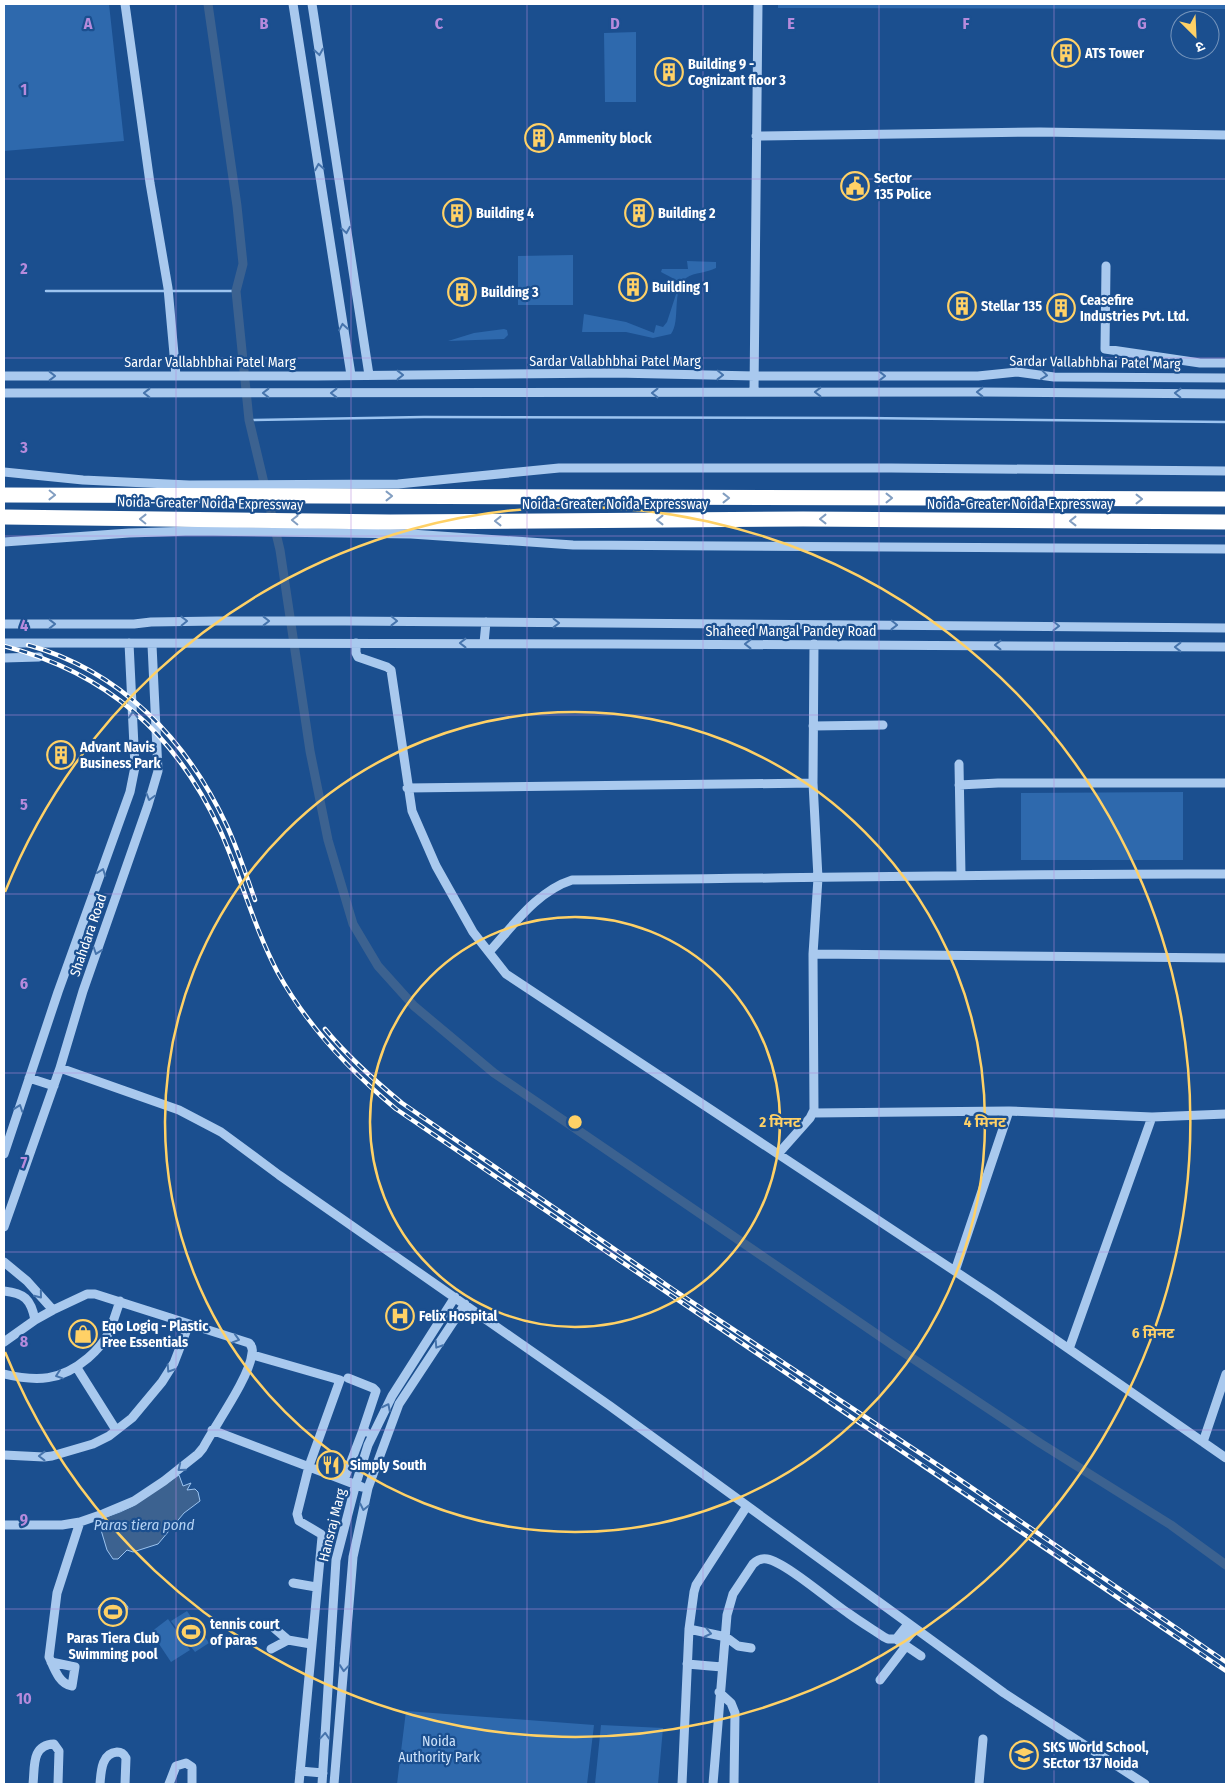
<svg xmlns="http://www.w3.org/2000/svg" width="1230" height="1788" font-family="'Fira Sans Condensed','Noto Sans Devanagari',sans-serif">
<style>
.green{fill:#2e69ad}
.water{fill:#3c6290;stroke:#9cc4f0}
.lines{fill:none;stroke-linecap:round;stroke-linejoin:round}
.stream{stroke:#9cc4f0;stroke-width:2.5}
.canal{stroke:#3c6290;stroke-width:9}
.minor{stroke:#a9c9ee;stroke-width:9}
.highway{stroke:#fff;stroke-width:15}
.rail-casing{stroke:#fff;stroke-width:4.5}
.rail{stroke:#1b4f8f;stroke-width:2.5;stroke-dasharray:8;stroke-linecap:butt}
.oneway{stroke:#4674ac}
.oneway2{stroke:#829ec1}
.grid{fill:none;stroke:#b68bdc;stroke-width:1;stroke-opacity:0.55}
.ring{fill:none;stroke:#ffd166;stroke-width:2.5}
.labels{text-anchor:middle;stroke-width:4.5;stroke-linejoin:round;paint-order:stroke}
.poi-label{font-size:14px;font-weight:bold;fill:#fff;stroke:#1b4f8f;text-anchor:start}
.street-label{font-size:14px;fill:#fff;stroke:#1b4f8f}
.park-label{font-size:14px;fill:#cfe3fa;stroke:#1b4f8f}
.water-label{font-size:15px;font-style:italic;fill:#b5d3f5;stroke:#1b4f8f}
.grid-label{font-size:16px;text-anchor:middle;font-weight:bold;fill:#b68bdc;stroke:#1b4f8f;stroke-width:4.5;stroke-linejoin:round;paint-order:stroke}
.centre{fill:#ffd166;stroke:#1b4f8f;stroke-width:2.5}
.ring-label{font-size:15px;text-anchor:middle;font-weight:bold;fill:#ffd166;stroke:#1b4f8f;stroke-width:4.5;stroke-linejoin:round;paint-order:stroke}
</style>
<rect width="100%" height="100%" fill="#1b4f8f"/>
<!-- green -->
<path class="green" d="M4,4H109L124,141L4,151Z
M778,4H1226V9L778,8Z
M636,32V102H605L604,33Z
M573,255V305H518V256Z
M687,261L716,262V268C707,273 695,272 686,278C671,290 681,321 671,334L653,338L626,332H582L584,314L626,322L654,333L656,325L663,327L667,322L680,282L661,272L662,269H688Z
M504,329L507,330L508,335L504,339L448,341L474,333Z
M1183,792V860H1021V793Z
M187,1611L209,1643L195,1652L171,1621Z
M168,1619L190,1650L171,1662L151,1632Z
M406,1711L594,1725L587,1784H397Z
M601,1725L663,1728L658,1784H595Z"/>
<!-- water -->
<path class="water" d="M179,1475L183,1486L191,1483L187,1490L195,1489L198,1492L200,1501L184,1513L158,1544L133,1552L127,1550L118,1559H113L107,1550L98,1520L120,1512L133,1506Z
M105,1602L112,1605L124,1602L128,1607L125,1618L118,1623C106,1622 100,1621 98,1608L101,1604Z"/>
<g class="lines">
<!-- stream -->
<path class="stream" d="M46,291H165
M170,291H236
M249,420L424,417L865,418L1226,422"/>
<!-- canal -->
<path class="canal" d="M208,4L237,206L243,264L236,291L249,420L280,550L310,751L328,840L353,924L378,966L414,1006L494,1073L897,1348L1040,1443L1171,1525L1226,1565"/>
<!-- minor -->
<path class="minor" d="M125,4L150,183L168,288L176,376
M293,4L351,375
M312,4L369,375
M756,136L1040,132L1226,135
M1106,266L1105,349L1200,363H1226
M4,376H317L615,373L755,376H978L1017,372L1054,377L1226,378
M754,392L758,4
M4,393L980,392L1226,394
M4,472L83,480L189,485L398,484L559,468H891L1226,471
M4,542L129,533L193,531L411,534L573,545L1226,549
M4,624H134L151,622L217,621H345L1226,628
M4,643C411,643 819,644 1226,647
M356,643V653L358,657L387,667L391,670L412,811L436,866L473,932L506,974L994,1297L1226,1458
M484,643L486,622
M4,658L39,657
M813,726L883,725
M959,764L961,875
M959,785L998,783H1226
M407,788L813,783
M489,952C513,926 537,891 572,880C790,879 1008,873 1226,874
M813,954L1226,958
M60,1068L179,1110L221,1132L279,1175L610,1406L1004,1693L1145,1784
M29,1078L54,1086
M813,1113L1009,1111L1152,1117L1226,1114
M4,1154L58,992L130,792L135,767L129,643
M778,1154L810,1118L814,1110L813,954L818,878L813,783L814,644
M4,1227L60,1068L83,991L148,805L158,771L152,645
M4,1262L27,1281L53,1310L87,1294H95L249,1343C252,1346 253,1349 252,1353C250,1377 215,1425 203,1448L198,1454L164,1481L134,1501L103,1514L80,1522L62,1525H4
M955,1271L1009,1111
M4,1291C24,1293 31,1299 35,1320L4,1342
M35,1320L53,1310
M1069,1349L1152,1117
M253,1355L340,1380L309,1466L297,1514L299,1521L321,1534L322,1537L299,1784
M77,1368L116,1430
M4,1374C37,1382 61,1381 88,1358C96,1351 103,1344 108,1334C113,1324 116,1312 120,1301
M348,1378L373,1388L376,1391L363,1430
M212,1430L362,1487
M1203,1442L1226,1374
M4,1455L44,1457L52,1456L93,1444L109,1436L132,1418L162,1382L174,1363L189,1324
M344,1480L363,1430L366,1432
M293,1583L316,1587
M274,1628L288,1640L311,1644
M689,1629L726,1637L738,1646L751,1648
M896,1639L908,1624
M903,1643L915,1629
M271,1649L288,1640
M51,1662L75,1667L72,1686C59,1684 54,1668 49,1657L57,1593L80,1522
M687,1664L722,1667
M880,1680L906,1646
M719,1692L731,1703L735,1713L734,1784
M300,1771L323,1773
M33,1784C35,1767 31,1745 54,1744L59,1751L58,1784
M100,1784C101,1773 101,1753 117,1752C122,1752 124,1754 126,1758L125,1784
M169,1784L176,1766L186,1763L192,1767V1784
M322,1784L336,1560L355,1487L368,1445L392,1396L455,1297
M334,1784L353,1557L368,1488L399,1404L465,1304
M682,1784L689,1629L694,1592L696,1585L747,1506
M713,1784L727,1615L733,1594L753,1564C757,1560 761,1558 767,1559C785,1562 830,1601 848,1613C859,1621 872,1629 884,1637L888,1639H896L921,1656
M979,1784L983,1739"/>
<!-- highway -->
<path class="highway" d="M4,495L1226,499
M4,517L390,522L803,519L1226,522"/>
<defs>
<path id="rail" d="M28,645C121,671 187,740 227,826C238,850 246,875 255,900
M4,646C107,673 175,733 220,830C241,877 254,928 278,973C308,1027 349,1070 396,1109C672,1297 950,1482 1226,1671
M325,1029C348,1057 374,1080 402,1103L674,1290L956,1477L1226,1662"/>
</defs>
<!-- rail casing -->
<use href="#rail" class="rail-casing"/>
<!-- rail -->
<use href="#rail" class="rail"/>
</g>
<!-- one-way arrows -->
<defs><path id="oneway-chevron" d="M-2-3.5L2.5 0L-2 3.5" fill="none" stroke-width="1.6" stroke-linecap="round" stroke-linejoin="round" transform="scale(1.25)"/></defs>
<g class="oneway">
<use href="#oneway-chevron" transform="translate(319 52) rotate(81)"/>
<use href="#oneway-chevron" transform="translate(319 167) rotate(-99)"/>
<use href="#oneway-chevron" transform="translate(346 230) rotate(81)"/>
<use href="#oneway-chevron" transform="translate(343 327) rotate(-99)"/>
<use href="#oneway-chevron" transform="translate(400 375)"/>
<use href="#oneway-chevron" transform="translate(720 375) rotate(1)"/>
<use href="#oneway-chevron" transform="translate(1044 375) rotate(7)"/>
<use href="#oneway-chevron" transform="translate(52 376)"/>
<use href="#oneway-chevron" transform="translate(882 376)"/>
<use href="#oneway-chevron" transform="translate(818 392) rotate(180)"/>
<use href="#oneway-chevron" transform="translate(980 392) rotate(-180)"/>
<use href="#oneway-chevron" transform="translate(147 393) rotate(-180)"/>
<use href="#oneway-chevron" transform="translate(266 393) rotate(180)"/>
<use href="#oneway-chevron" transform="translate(334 393) rotate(-180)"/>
<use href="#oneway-chevron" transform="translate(655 393) rotate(180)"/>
<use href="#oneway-chevron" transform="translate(1178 393) rotate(-179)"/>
<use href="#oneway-chevron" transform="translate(184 621) rotate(-1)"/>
<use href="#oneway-chevron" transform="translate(266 621)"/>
<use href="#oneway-chevron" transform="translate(394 621) rotate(1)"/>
<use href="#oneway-chevron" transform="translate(556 623)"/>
<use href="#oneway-chevron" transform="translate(52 624)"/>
<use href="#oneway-chevron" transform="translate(894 625) rotate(1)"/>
<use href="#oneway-chevron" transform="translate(1056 626) rotate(1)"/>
<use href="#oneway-chevron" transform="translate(463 643) rotate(-180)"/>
<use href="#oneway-chevron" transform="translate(748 644) rotate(-180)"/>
<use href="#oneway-chevron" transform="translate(998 645) rotate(-180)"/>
<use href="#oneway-chevron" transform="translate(1178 647) rotate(-180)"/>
<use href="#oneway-chevron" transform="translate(133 715) rotate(-93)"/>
<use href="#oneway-chevron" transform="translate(150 797) rotate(106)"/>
<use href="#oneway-chevron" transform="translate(102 872) rotate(-70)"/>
<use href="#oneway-chevron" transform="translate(97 951) rotate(109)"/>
<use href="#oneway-chevron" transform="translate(19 1108) rotate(-71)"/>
<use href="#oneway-chevron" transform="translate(39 1295) rotate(51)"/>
<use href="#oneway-chevron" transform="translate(236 1339) rotate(17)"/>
<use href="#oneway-chevron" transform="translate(438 1345) rotate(123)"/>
<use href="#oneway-chevron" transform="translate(170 1369) rotate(123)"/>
<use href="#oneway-chevron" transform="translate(59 1375) rotate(161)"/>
<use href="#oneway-chevron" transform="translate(387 1407) rotate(-63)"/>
<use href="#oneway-chevron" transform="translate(42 1456) rotate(180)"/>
<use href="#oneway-chevron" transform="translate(181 1468) rotate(141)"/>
<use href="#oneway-chevron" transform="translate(364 1507) rotate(102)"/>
<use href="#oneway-chevron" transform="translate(708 1633) rotate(12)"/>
<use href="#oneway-chevron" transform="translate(344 1668) rotate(95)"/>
<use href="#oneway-chevron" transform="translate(325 1736) rotate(-86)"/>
</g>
<g class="oneway2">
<use href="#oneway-chevron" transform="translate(52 495) rotate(1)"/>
<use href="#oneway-chevron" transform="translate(389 496)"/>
<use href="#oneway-chevron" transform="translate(726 498)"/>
<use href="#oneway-chevron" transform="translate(889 498)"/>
<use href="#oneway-chevron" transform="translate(1139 499)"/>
<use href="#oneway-chevron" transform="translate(143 519) rotate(-179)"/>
<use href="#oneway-chevron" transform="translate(823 519) rotate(-180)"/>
<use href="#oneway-chevron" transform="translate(295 520) rotate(-179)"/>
<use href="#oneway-chevron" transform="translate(660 520) rotate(180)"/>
<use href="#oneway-chevron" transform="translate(498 521) rotate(180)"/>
<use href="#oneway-chevron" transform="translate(1073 521) rotate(-180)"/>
</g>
<!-- grid -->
<path class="grid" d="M176,4V1784M351,4V1784M527,4V1784M703,4V1784M879,4V1784M1054,4V1784M4,179H1226M4,358H1226M4,536H1226M4,715H1226M4,894H1226M4,1073H1226M4,1252H1226M4,1430H1226M4,1609H1226"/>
<!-- distance rings -->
<g class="ring">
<circle cx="575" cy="1122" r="205"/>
<circle cx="575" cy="1122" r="410"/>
<path d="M5 892A615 615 0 1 1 5 1352"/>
</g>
<!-- icons -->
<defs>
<symbol id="building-ring" viewBox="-11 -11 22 22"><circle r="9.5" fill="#1b4f8f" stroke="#ffd166" stroke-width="1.5"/><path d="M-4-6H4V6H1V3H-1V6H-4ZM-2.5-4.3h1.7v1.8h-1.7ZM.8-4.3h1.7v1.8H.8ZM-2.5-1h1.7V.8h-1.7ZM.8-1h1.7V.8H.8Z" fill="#ffd166"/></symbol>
<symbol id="civic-ring" viewBox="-11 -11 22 22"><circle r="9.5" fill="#1b4f8f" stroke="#ffd166" stroke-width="1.5"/><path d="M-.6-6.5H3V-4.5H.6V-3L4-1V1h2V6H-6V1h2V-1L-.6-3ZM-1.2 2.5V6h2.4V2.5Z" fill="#ffd166"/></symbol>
<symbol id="hospital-ring" viewBox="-11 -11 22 22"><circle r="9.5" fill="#1b4f8f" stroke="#ffd166" stroke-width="1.5"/><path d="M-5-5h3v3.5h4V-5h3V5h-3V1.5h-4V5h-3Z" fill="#ffd166"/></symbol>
<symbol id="shop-ring" viewBox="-11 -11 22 22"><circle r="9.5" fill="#1b4f8f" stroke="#ffd166" stroke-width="1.5"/><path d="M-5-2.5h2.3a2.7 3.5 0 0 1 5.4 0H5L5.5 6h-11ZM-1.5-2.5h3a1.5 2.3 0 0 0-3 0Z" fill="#ffd166"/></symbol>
<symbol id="restaurant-ring" viewBox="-11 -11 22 22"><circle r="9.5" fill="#1b4f8f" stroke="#ffd166" stroke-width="1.5"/><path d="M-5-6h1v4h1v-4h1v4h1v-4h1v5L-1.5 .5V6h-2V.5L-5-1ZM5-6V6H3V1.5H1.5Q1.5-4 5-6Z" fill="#ffd166"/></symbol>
<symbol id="stadium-ring" viewBox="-11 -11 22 22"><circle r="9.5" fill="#1b4f8f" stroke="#ffd166" stroke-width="1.5"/><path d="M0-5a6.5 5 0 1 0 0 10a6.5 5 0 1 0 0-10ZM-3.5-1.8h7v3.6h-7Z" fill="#ffd166"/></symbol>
<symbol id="school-ring" viewBox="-11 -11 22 22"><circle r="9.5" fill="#1b4f8f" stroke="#ffd166" stroke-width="1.5"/><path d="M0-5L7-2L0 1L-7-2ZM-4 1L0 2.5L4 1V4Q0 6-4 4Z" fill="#ffd166"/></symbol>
</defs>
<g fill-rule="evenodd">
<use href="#building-ring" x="1050" y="37" width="32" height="32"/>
<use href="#building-ring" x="653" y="56" width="32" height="32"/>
<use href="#building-ring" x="523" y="122" width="32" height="32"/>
<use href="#civic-ring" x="839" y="170" width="32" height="32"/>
<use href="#building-ring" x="441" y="197" width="32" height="32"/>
<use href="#building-ring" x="623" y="197" width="32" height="32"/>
<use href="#building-ring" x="617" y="271" width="32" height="32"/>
<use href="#building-ring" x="446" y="276" width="32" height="32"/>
<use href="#building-ring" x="946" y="290" width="32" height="32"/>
<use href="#building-ring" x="1045" y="292" width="32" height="32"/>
<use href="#building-ring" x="45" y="739" width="32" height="32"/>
<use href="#hospital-ring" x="384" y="1300" width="32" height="32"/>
<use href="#shop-ring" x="67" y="1318" width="32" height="32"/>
<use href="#restaurant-ring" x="315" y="1449" width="32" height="32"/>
<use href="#stadium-ring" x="97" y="1596" width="32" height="32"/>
<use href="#stadium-ring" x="175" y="1616" width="32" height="32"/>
<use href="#school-ring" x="1008" y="1739" width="32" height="32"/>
</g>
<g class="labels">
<!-- poi labels -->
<g class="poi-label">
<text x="1085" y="58">ATS Tower</text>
<text x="688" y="69">Building 9 -<tspan x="688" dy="16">Cognizant floor 3</tspan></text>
<text x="558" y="143">Ammenity block</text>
<text x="874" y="183">Sector<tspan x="874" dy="16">135 Police</tspan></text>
<text x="476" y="218">Building 4</text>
<text x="658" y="218">Building 2</text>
<text x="652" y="292">Building 1</text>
<text x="481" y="297">Building 3</text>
<text x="1080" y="305">Ceasefire<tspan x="1080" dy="16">Industries Pvt. Ltd.</tspan></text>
<text x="981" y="311">Stellar 135</text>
<text x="80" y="752">Advant Navis<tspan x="80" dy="16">Business Park</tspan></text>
<text x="419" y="1321">Felix Hospital</text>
<text x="102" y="1331">Eqo Logiq - Plastic<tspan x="102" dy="16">Free Essentials</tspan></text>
<text x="350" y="1470">Simply South</text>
<text x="210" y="1629">tennis court<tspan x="210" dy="16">of paras</tspan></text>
<text x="113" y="1643" text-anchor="middle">Paras Tiera Club<tspan x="113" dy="16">Swimming pool</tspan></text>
<text x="1043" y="1752">SKS World School,<tspan x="1043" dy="16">SEctor 137 Noida</tspan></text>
</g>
<!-- street labels -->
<g class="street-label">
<text x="615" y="366">Sardar Vallabhbhai Patel Marg</text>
<text x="210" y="367">Sardar Vallabhbhai Patel Marg</text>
<text transform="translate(1095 362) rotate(1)" y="5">Sardar Vallabhbhai Patel Marg</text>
<text transform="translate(210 503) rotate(1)" y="5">Noida-Greater Noida Expressway</text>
<text x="615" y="509">Noida-Greater Noida Expressway</text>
<text x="1020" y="509">Noida-Greater Noida Expressway</text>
<text x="791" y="636">Shaheed Mangal Pandey Road</text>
<text transform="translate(88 935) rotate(-71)" y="5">Shahdara Road</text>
<text transform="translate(332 1525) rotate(-76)" y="5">Hansraj Marg</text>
</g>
<!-- park labels -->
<g class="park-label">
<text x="439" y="1746">Noida<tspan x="439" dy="16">Authority Park</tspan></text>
</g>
<!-- water labels -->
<g class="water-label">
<text x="144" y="1530">Paras tiera pond</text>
</g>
</g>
<g class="grid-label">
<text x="88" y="29">A</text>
<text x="264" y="29">B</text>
<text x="439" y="29">C</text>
<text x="615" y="29">D</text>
<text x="791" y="29">E</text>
<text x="966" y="29">F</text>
<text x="1142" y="29">G</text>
<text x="24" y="95">1</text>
<text x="24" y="274">2</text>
<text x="24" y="453">3</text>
<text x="24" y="631">4</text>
<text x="24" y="810">5</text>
<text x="24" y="989">6</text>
<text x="24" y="1168">7</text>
<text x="24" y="1347">8</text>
<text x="24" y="1525">9</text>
<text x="24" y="1704">10</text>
</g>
<circle cx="575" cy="1122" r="8" class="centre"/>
<g class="ring-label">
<text x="780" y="1127">2 मिनट</text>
<text x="985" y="1127">4 मिनट</text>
<text x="1153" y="1338">6 मिनट</text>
</g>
<!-- border -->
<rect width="1230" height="1788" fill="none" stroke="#ffffff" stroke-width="10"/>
<!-- north arrow -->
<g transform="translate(1195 35) rotate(156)"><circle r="24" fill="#1b4f8f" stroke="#7695bc"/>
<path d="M0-4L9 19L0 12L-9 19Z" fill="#ffd166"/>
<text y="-8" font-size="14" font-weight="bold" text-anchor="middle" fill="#ffffff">उ</text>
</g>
</svg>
